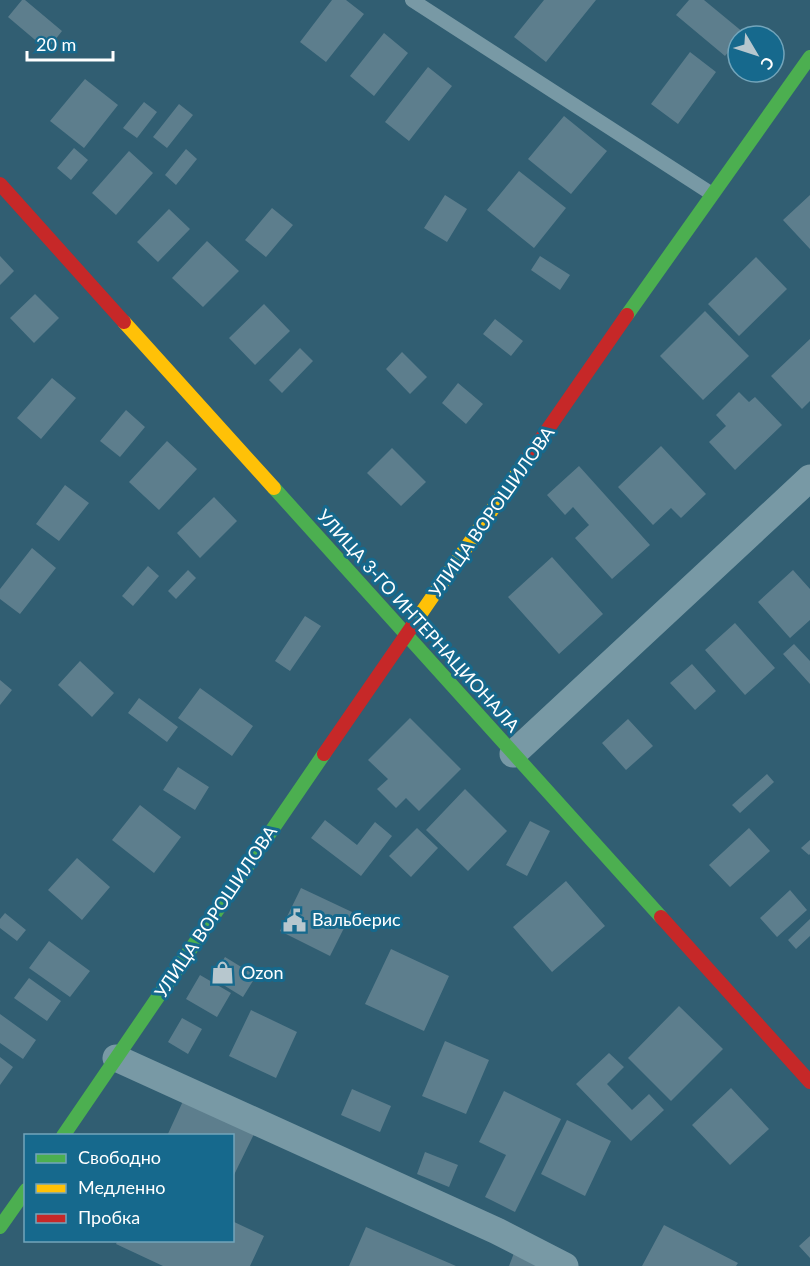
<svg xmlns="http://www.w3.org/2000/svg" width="810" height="1266" font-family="Lato,sans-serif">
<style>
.building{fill:#5d7e8d}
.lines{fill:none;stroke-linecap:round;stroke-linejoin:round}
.lane{stroke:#7899a5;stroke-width:14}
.street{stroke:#7899a5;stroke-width:27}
.fast{stroke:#4caf50;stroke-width:14}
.slow{stroke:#ffc107;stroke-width:14}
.jam{stroke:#c62828;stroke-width:14}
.labels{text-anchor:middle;stroke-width:6;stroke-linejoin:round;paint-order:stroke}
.street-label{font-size:18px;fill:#fff;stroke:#16698d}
.poi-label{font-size:18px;fill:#fff;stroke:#16698d;text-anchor:start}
</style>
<rect width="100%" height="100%" fill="#315e72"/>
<!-- building -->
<path class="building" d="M22,0H25L62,31L47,50L8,17Z
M332,0H346L364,14L326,62L300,42Z
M544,0H596L546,62L514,37Z
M689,0H704L744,33L742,36H738V40L725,56L676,15Z
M384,33L408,53L374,96L350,76Z
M690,52L716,72L678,124L651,104Z
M428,67L452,86L409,141L385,122Z
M85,79L118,105L84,148L50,121Z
M144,102L157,112L137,138L123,128Z
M179,104L193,115L167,148L153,137Z
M564,116L607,151L571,194L528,159Z
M74,148L88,160L71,180L57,168Z
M186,149L197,159L176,185L165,175Z
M129,151L153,173L116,215L92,193Z
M519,171L566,208L534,248L487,210Z
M445,195L467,209L447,242L424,228Z
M810,195V249L783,220Z
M272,208L293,225L266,257L245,240Z
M169,209L190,229L158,262L137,242Z
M207,241L239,271L203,307L172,278Z
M0,256L14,271L0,285Z
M540,256L570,275L560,290L531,270Z
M756,257L787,289L739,336L708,304Z
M35,294L59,318L34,343L10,318Z
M264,304L290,331L255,365L229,338Z
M705,311L749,356L703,400L660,356Z
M495,319L523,341L511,356L483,334Z
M810,339V401L802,409L771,376Z
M300,348L313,361L282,393L269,380Z
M402,352L427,377L410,394L386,369Z
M52,378L76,398L41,439L17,418Z
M458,383L483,404L466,424L442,403Z
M739,392L749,402L755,397L782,425L735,470L709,442L726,426L716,415Z
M126,410L145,427L120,457L100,441Z
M167,441L197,469L159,510L129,482Z
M661,446L706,494L681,518L671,508L653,525L618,487Z
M392,448L426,482L401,506L367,473Z
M579,466L650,545L612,579L575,538L589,525L573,507L565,515L547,495Z
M65,485L89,503L59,541L36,524Z
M214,497L237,521L200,558L177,533Z
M32,548L56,568L20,614L0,599V589Z
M552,557L603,614L559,654L508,597Z
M148,566L159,576L133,606L122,596Z
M188,570L196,578L176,599L168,591Z
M793,570L810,589V620L790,638L758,602Z
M305,616L321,626L290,671L275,661Z
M735,623L775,668L745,695L705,650Z
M794,644L810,661V684L783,654Z
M80,661L114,693L92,717L58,685Z
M692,664L716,691L695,710L670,683Z
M0,680L12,690L0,705Z
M200,688L253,726L232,756L178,718Z
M139,698L178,727L167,742L128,713Z
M410,718L461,769L419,811L406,798L396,808L377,789L388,779L368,760Z
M628,719L653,746L626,770L602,743Z
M178,767L209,787L195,810L163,790Z
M767,774L774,782L740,813L732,805Z
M465,789L507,831L468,871L426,830Z
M140,805L181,837L154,873L112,840Z
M325,820L357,845L375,822L392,836L361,876L311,838Z
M530,821L550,831L527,876L506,865Z
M417,828L438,848L411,877L389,856Z
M749,828L770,851L730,887L709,865Z
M810,840V854L809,855L801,848Z
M77,858L110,887L82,920L48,890Z
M566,881L605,926L552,972L513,927Z
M301,888L352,912L330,956L280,931Z
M790,890L807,910L777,937L760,918Z
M5,913L26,930L17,941L0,928V919Z
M810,919V936L796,949L788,940Z
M49,941L90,971L70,997L29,968Z
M391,949L449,976L424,1031L365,1004Z
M225,957L256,976L243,997L212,978Z
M200,975L231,993L217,1017L186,999Z
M29,978L61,1001L47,1021L14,998Z
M679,1006L723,1049L671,1101L628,1058Z
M251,1010L297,1032L276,1078L229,1056Z
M0,1014L36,1040L23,1059L0,1043Z
M182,1018L202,1029L188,1054L168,1042Z
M445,1041L489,1060L466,1114L422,1096Z
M609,1053L624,1067L607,1084L632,1110L649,1094L664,1110L631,1141L576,1084Z
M0,1057L13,1067L0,1085Z
M731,1088L769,1129L730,1165L692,1125Z
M352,1089L391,1106L380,1132L341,1115Z
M504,1091L561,1119L515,1212L485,1197L506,1155L479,1142Z
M183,1101L254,1134L232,1179V1136H167Z
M567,1120L611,1141L585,1196L541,1174Z
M425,1152L458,1165L449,1187L417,1174Z
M232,1221L264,1236L250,1266H163L116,1244L118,1240H232Z
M664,1225L738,1263L736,1266H642Z
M366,1227L456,1266H349Z
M810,1236V1258L799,1246Z
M514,1253L543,1266H509Z"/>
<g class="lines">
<!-- lane -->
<path class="lane" d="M412,0L712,194"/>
<!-- street -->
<path class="street" d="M513,754L810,478
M116,1058L497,1231L565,1266"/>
<!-- fast -->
<path class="fast" d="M627,315L810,57
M274,488L661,917
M63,1136L324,754
M0,1227L26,1190"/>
<!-- slow -->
<path class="slow" d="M124,322L274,488
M413,625L523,465"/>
<!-- jam -->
<path class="jam" d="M0,184L124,322
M523,465L627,315
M324,754L413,625
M661,917L810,1082"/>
</g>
<!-- icons -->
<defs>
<symbol id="civic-bare" viewBox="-9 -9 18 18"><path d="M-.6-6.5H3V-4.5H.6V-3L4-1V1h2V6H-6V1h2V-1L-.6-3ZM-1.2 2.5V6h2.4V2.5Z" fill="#b7c7ce" stroke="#16698d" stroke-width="2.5" paint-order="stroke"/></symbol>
<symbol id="shop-bare" viewBox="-9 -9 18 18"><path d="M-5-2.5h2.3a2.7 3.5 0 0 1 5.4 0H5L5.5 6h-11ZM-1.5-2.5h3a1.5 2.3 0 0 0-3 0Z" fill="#b7c7ce" stroke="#16698d" stroke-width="2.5" paint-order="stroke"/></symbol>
</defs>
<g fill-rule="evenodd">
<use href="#civic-bare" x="278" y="904" width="33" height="33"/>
<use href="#shop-bare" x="206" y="956" width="33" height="33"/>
</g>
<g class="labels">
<!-- street labels -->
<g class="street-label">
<text transform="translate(492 512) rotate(-55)" y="6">УЛИЦА ВОРОШИЛОВА</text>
<text transform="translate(418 621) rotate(48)" y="6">УЛИЦА 3-ГО ИНТЕРНАЦИОНАЛА</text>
<text transform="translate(216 912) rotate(-56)" y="6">УЛИЦА ВОРОШИЛОВА</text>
</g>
<!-- poi labels -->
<g class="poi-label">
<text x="312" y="926">Вальберис</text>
<text x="241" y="979">Ozon</text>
</g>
</g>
<!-- legend -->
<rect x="24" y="1134" width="210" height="108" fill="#16698d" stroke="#73a5bb" stroke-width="1.5"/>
<rect x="36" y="1154" width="30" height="9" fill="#4caf50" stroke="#73a5bb" stroke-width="1.5"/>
<text x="78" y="1164" font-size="18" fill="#ffffff">Свободно</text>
<rect x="36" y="1184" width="30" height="9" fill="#ffc107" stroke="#73a5bb" stroke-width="1.5"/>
<text x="78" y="1194" font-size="18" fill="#ffffff">Медленно</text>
<rect x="36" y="1214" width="30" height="9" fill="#c62828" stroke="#73a5bb" stroke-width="1.5"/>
<text x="78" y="1224" font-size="18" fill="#ffffff">Пробка</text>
<!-- north arrow -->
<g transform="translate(756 54) rotate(129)"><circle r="28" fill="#16698d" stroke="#73a5bb" stroke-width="1.5"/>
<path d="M0-4.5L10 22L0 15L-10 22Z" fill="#b7c7ce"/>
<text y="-9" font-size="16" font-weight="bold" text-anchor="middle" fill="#ffffff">С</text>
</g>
<!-- scale -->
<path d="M27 51v9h86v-9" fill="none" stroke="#ffffff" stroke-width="3"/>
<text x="36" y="51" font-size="18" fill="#ffffff" stroke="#16698d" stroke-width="4.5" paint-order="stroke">20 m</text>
</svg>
